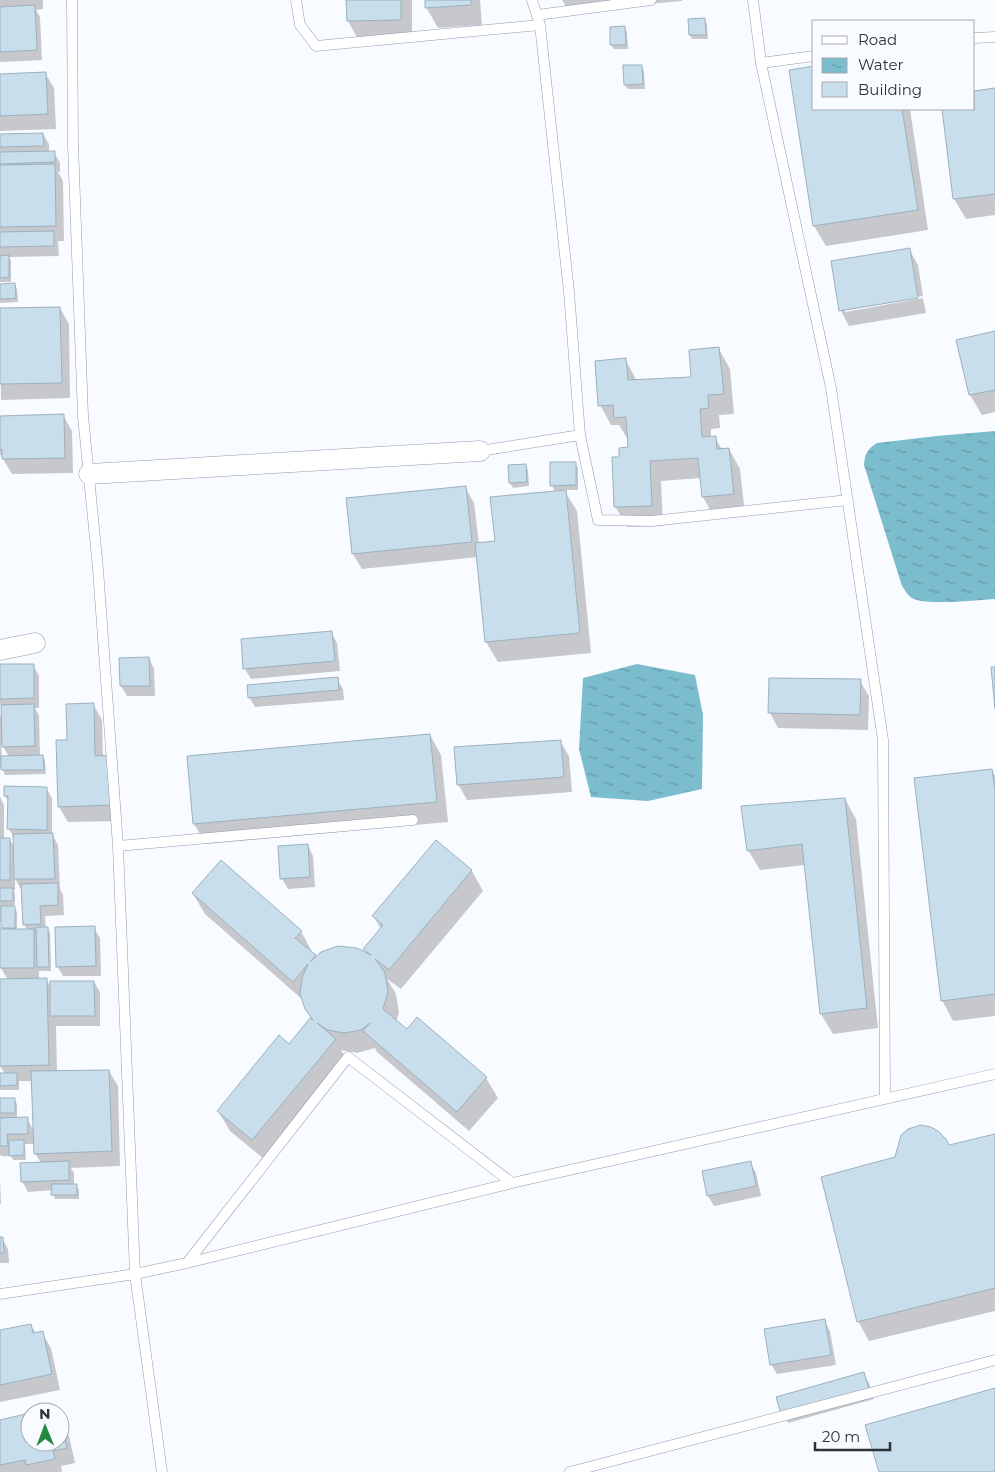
<svg xmlns="http://www.w3.org/2000/svg" width="995" height="1472" font-family="Montserrat,sans-serif">
<style>
.water{fill:url(#water-ripples)}
.shadow{fill:#0003;fill-rule:evenodd}
.building{fill:#c9deed;stroke:#9cb0be}
.lines{fill:none;stroke-linecap:round;stroke-linejoin:round}
.service-casing{stroke:#919caf;stroke-width:11}
.minor-casing{stroke:#919caf;stroke-width:21}
.service{stroke:#fff;stroke-width:10}
.minor{stroke:#fff;stroke-width:20}
</style>
<defs>
<pattern id="water-ripples" width="26" height="14" patternUnits="userSpaceOnUse" patternTransform="scale(1.25)"><rect width="26" height="14" fill="#7bbccd"/><path d="M2 4q2-2 4 0t4 0M15 11q2-2 4 0t4 0" fill="none" stroke="#6599a7"/></pattern>
</defs>
<rect width="100%" height="100%" fill="#f8fbff"/>
<!-- water -->
<path class="water" d="M995,431V599C977,600 926,606 912,598C908,596 905,590 902,586L864,465C865,454 867,449 877,443L937,436Z
M637,664L695,675L703,715L702,789L648,801L591,797L579,749L583,678Z"/>
<!-- shadow -->
<path class="shadow" d="M0,0H43V9L36,10L40,17L42,60L0,62Z
M348,0H412V40L359,41L348,21Z
M426,0H480L482,25L438,28L426,7Z
M562,0H609L610,6L568,10Z
M635,0H682V1L638,5Z
M705,20L707,24L708,39H692L690,35Z
M625,28L627,32L628,49H614L611,45Z
M641,66L644,71L645,89H628L625,85Z
M790,71L814,109H910L928,230L826,246L814,226Z
M45,73L54,88L56,129L0,131V75Z
M995,89V215L966,219L954,199L943,109H974V92Z
M43,134L49,144V152H54L60,163V172H58L63,181L64,241H58L59,256L9,257L11,261V282H0V135Z
M909,249L918,265L923,296L845,309V312L923,298L926,313L849,326L841,311L832,262Z
M15,284L17,289L18,302L0,303V285Z
M60,308L69,324L70,398L1,400L0,309Z
M995,332V412L982,415L970,395L958,341Z
M719,349L730,369L734,414L719,415L720,428L711,429V437H715L722,450L729,449L740,469L745,514L714,517L703,497L701,478L661,481L663,526L627,527L615,506L620,458L629,448V437L627,438L619,425H611L600,405L625,359L637,381L692,378Z
M63,415L72,431L73,473L12,474L0,454V418Z
M575,463L578,468V490H564L577,511L591,653L498,662L486,642L478,557L362,569L353,554L465,487L474,503L479,544L496,542L555,492L552,485Z
M526,465L528,470L529,486L513,488L510,483Z
M331,632L337,643L340,671L251,679L245,669L242,640Z
M149,658L154,669L155,696H127L121,686V659Z
M33,665L39,676V708H35L39,715L40,756H43L45,761L46,774L5,775L2,768H0V715L3,720L2,708L0,704V666ZM1,743L9,757H2Z
M337,679L343,689L344,700L255,707L249,697Z
M860,681L869,696L868,730L778,728L770,713Z
M93,704L102,720L103,757H109L118,772L119,821L68,822L59,807L68,741Z
M430,735L441,755L448,822L206,844L194,824Z
M560,741L569,756L572,792L467,800L458,784Z
M992,770L995,776V1016L953,1021L942,1000Z
M46,788L52,798V834L58,845L60,889L63,895L64,915L45,916L46,928H48L50,933L51,971H39V980L46,979L51,988L94,982L100,992V1026H56L57,1072L109,1071L118,1086L120,1166L71,1168L74,1173V1185H76L79,1190V1199H55L53,1195V1190L28,1192L22,1181L41,1163L35,1153V1144H25L26,1160H13L11,1156H1L0,1154V1100L14,1099L17,1104V1119H27L34,1131L33,1081H19V1090H0V1074H5L0,1066V980H8L1,968L0,930H4L3,922H0V797L4,805V839H9L15,848L14,838L9,829V802L5,796ZM15,879L21,889L24,924L27,930H17V912L13,905H15V894L13,890H15Z
M845,799L856,819L878,1028L833,1034L821,1014L805,865L760,870L748,850Z
M436,842L472,871L483,891L401,989L387,979L396,994L399,1013L396,1022L407,1031L417,1019L486,1078L498,1098L469,1131L377,1052L375,1048L357,1053L341,1050L346,1059L264,1159L230,1131L218,1111L289,1045L312,1018L303,1000L205,914L193,894L301,931L312,952L311,953L316,958L368,955L365,949L381,929L374,917Z
M308,845L313,856L315,887L288,889L282,879Z
M94,928L100,938L101,976H63L57,966Z
M995,1136V1311L869,1341L858,1321L948,1146Z
M750,1163L756,1173L761,1196L714,1206L708,1196Z
M0,1179L1,1204H0Z
M0,1238H2L8,1249L9,1263H0Z
M824,1320L830,1331L836,1365L777,1374L771,1364Z
M31,1325L36,1334L42,1333L51,1348L60,1390L0,1402V1342Z
M863,1373L869,1383L874,1399L788,1423L782,1413Z
M30,1414V1442H60V1421L69,1436L75,1463L61,1466L62,1472H0V1421Z"/>
<!-- building -->
<path class="building" d="M346,0H401V20L347,21Z
M425,0H471V5L425,8Z
M35,5L37,50L0,52V7Z
M705,18L706,35H689L688,19Z
M625,26L626,45H610V27Z
M623,65H642L643,84L624,85Z
M814,66V109H902L918,210L813,226L789,70Z
M46,72L48,114L0,116V74Z
M995,88V194L953,199L942,109H974V91Z
M43,133L44,146L0,147V134Z
M55,151V162L0,164V152Z
M55,164L56,226L0,227V165Z
M54,231V246L0,247V232Z
M910,248L918,298L839,311L831,261Z
M9,255V277L0,278V256Z
M15,283L16,298L0,299V284Z
M60,307L62,383L0,384V308Z
M995,331V390L969,395L956,340Z
M719,347L724,394L708,395L709,408L700,409L702,437L716,436L717,449L729,448L734,494L702,497L698,458L650,461L652,506L614,507L612,457H619V448L628,447L626,417L614,418L613,405L598,406L595,361L626,358L628,380L691,377L689,350Z
M64,414L65,458L2,459V449L0,450V416Z
M550,462H576V485L550,486Z
M526,464L527,482L509,483L508,465Z
M466,486L472,542L352,554L346,498Z
M566,490L580,633L485,642L475,543L495,541L490,497Z
M332,631L335,661L243,669L241,639Z
M149,657L150,686H120L119,658Z
M0,664H34V698L0,699Z
M991,667H995V709Z
M338,677L339,690L248,698L247,685Z
M769,678L861,679L860,715L768,713Z
M94,703L95,756L110,755L111,805L58,807L56,740H67L66,704Z
M34,704L35,746L2,747L1,705Z
M430,734L437,802L193,824L187,756Z
M561,740L564,777L457,785L454,747Z
M43,755L44,770H1V756Z
M992,769L995,790V994L941,1001L914,778Z
M4,786L47,787V830L7,829L8,796H4Z
M845,798L867,1008L820,1014L802,844L747,851L741,806Z
M53,833L55,879H14L13,834Z
M0,838H10V880H0Z
M436,840L472,870L389,970L375,959L385,973L388,992L383,1009L407,1029L417,1017L487,1077L457,1112L363,1031L370,1023L361,1030L344,1033L328,1030L317,1023L336,1039L252,1140L217,1111L279,1035L289,1044L310,1018L313,1020L305,1009L300,994L302,978L308,964L293,982L192,893L221,860L302,931L295,938L316,955L310,962L321,952L338,946L357,948L371,955L363,949L383,925L372,916Z
M308,844L310,877L280,879L278,846Z
M58,883V905L40,906L41,924L23,925L21,884Z
M0,888H13V901H0Z
M1,906H15V928H1Z
M95,926L96,966L56,967L55,927Z
M36,927H48L49,967H37Z
M0,929H34V968H0Z
M47,978L49,1065L0,1066V979Z
M50,981H94L95,1016H50Z
M109,1070L112,1151L34,1154L31,1071Z
M0,1073H17V1085L0,1086Z
M0,1098H15V1113H0Z
M28,1117V1134H7L8,1146H0V1118Z
M921,1125L931,1127L938,1131L946,1139L949,1145L995,1134V1288L857,1322L821,1177L895,1157L901,1135L908,1129Z
M9,1140H24V1155L9,1156Z
M69,1161V1180L21,1182L20,1163Z
M751,1161L756,1186L707,1196L702,1171Z
M52,1184H77V1195H51Z
M0,1237H3L4,1253H0Z
M825,1319L831,1355L770,1365L764,1329Z
M31,1324L33,1333L43,1331L52,1374L0,1385V1330Z
M864,1372L869,1389L781,1414L776,1397Z
M995,1388V1472H879L865,1425Z
M30,1413V1442H60V1419L67,1448L53,1451L55,1459L26,1465L25,1460L0,1465V1420Z"/>
<g class="lines">
<defs>
<path id="service" d="M72,0L73,145L83,416L98,569L118,846L135,1274L162,1472
M296,0L300,25L316,46L540,25
M532,0L540,25L569,292L580,435L598,520L652,521L848,500
M753,0L761,63L831,388L883,740L885,1099
M537,15L651,0
M974,38L995,37
M761,63L814,56
M480,451L580,435
M118,846L413,820
M187,1263L348,1057L512,1183
M0,1294L135,1274L187,1263L512,1183L995,1074
M570,1472L995,1360"/>
<path id="minor" d="M89,474L480,451
M0,650L35,643"/>
</defs>
<!-- service casing -->
<use href="#service" class="service-casing"/>
<!-- minor casing -->
<use href="#minor" class="minor-casing"/>
<!-- service -->
<use href="#service" class="service"/>
<!-- minor -->
<use href="#minor" class="minor"/>
</g>
<!-- legend -->
<rect x="812" y="20" width="162" height="90" fill="#f8fbff" stroke="#a7aab0"/>
<rect x="822" y="36" width="25" height="8" fill="#ffffff" stroke="#a7aab0"/>
<text x="858" y="45" font-size="15" fill="#2d3139">Road</text>
<rect x="822" y="58" width="25" height="15" fill="url(#water-ripples)" stroke="#a7aab0"/>
<text x="858" y="70" font-size="15" fill="#2d3139">Water</text>
<rect x="822" y="82" width="25" height="15" fill="#c9deed" stroke="#a7aab0"/>
<text x="858" y="95" font-size="15" fill="#2d3139">Building</text>
<!-- north arrow -->
<g transform="translate(45 1427) rotate(359)"><circle r="24" fill="#f8fbff" stroke="#a7aab0"/>
<path d="M0-4L9 19L0 12L-9 19Z" fill="#258a40"/>
<text y="-8" font-size="14" font-weight="bold" text-anchor="middle" fill="#2d3139">N</text>
</g>
<!-- scale -->
<path d="M815 1442v8h75v-8" fill="none" stroke="#2d3139" stroke-width="2.5"/>
<text x="822" y="1442" font-size="15" fill="#2d3139" stroke="#f8fbff" stroke-width="4" paint-order="stroke">20 m</text>
</svg>
